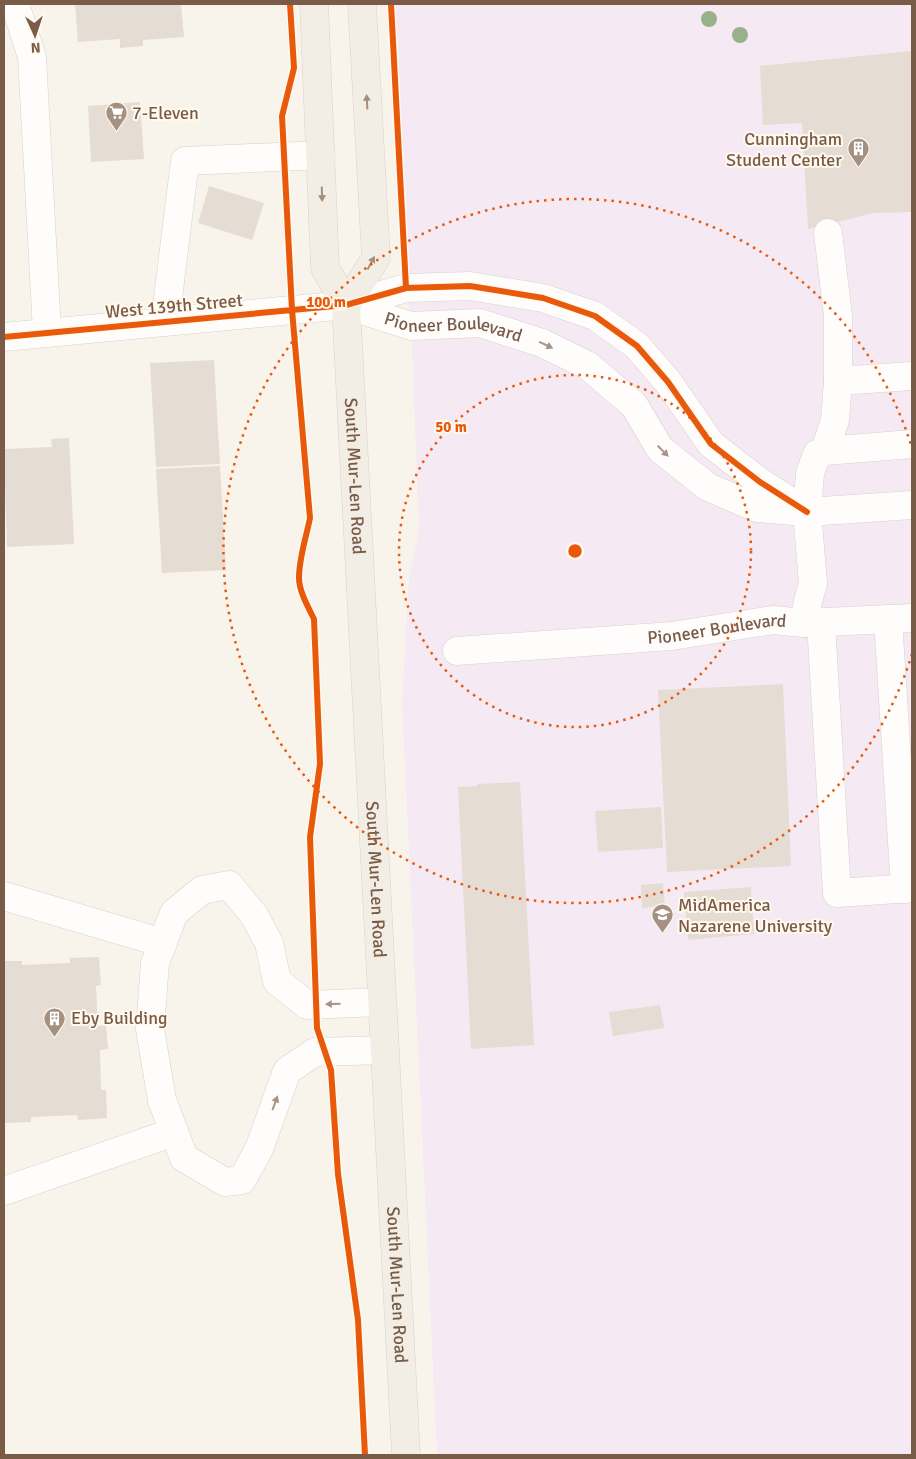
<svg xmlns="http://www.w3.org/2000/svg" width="916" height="1459" font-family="Signika,sans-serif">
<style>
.education{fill:#f5eaf4}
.building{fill:#e5dcd3}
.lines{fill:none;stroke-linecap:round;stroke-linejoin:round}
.minor-casing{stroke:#d7d1c9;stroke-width:29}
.major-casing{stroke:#dad1c9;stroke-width:29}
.minor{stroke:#fefdfc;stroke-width:28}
.major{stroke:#f3eee5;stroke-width:28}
.cycleway-casing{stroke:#fff9ee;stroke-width:9}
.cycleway{stroke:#e8590c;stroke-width:6}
.tree{fill:#99b18b}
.oneway{fill:#a48e7f}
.oneway2{fill:#a89487}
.ring{fill:none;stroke:#e8590c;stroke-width:2.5;stroke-dasharray:2.5 5}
.labels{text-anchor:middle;stroke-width:4;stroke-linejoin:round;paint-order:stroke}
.poi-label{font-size:18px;fill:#795b48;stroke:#fff9ee;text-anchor:start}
.street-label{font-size:18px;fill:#795b48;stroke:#fff9ee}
.centre{fill:#e8590c;stroke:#fff9ee;stroke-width:2.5}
.ring-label{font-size:15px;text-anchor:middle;font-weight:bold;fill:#e8590c;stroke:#fff9ee;stroke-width:4;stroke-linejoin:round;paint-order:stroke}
</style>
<rect width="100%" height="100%" fill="#f8f4ec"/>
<!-- education -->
<path class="education" d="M391,4H912V1455H437L402,704L409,578L419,529L411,326L406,288Z"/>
<!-- building -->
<path class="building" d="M75,4H181L184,37L143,40V46L120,48V39L78,42Z
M912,51V212L874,213L808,229L802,123L763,125L760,66Z
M140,102L144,159L91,162L88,106Z
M209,186L264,203L252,240L198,223Z
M214,360L220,464L156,467L150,363Z
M69,438L74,544L7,547L4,449L52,447L51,439Z
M220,466L226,570L162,573L156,469Z
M783,684L791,866L667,872L658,690Z
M520,782L534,1045L471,1049L458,787L477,786V784Z
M661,807L663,848L598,852L595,811Z
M663,883L665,906L642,908L641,885Z
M751,887L754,934L688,940L684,892Z
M99,957L101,985L96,986L98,1026L106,1025L108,1049L100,1050L101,1090H106L107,1118L78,1120L77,1115L31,1117V1122L4,1123V1094H5L4,961H22V965L70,963V958Z
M660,1005L664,1028L613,1036L609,1012Z"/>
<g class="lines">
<defs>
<g id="minor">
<path d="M15,4L32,57L47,332"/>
<path id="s1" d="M346,305L411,326L480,323L542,343L587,365L634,405L660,449L708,487L757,508L807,512L912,505"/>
<path d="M165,322L185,161L321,155"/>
<path d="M4,337L346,305L406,288L470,286L543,298L595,316L637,346L668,382L711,444L760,482L807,512"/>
<path d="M838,381L912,376"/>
<path d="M825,451L835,420L838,381V316L828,233"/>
<path d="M888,619L905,889"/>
<path d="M804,623L912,618"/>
<path d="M821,623L837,893L912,888"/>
<path id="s2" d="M457,651L672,636L773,620L804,623L808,601L813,583L807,512L810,473L817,454L825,451L912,444"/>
<path d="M4,896L163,943"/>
<path d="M382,1002L307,1005L277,981L269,943L254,915L229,885L202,890L174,913L155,963L150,1029L162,1100L184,1158L225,1182L242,1180L259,1149L287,1071L315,1052L385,1050"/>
<path d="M4,1191L174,1132"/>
</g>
<g id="major">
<path id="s3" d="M314,4L325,268L346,305L406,1455"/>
<path d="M346,305L376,258L362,4"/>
</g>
</defs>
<!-- minor casing -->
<use href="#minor" class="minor-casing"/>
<!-- major casing -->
<use href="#major" class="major-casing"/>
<!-- minor -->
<use href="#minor" class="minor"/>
<!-- major -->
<use href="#major" class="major"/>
<defs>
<path id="cycleway" d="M290,4L294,68L282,116L292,310L310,518C306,538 299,558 299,578C299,591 308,607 314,619L320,764L310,837L317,1028L331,1070L338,1174L358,1320L365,1455
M391,4L406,288
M4,337L346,305L406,288L470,286L543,298L595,316L637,346L668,382L711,444L760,482L807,512"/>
</defs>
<!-- cycleway casing -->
<use href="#cycleway" class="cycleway-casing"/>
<!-- cycleway -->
<use href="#cycleway" class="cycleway"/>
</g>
<!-- trees -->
<g class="tree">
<circle cx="709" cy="19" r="8"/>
<circle cx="740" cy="35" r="8"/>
</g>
<!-- one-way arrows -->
<defs><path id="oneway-solid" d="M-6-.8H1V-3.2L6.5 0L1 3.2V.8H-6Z" transform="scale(1.25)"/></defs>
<g class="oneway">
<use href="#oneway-solid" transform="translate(367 102) rotate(-93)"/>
<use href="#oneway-solid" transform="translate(322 194) rotate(88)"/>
<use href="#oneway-solid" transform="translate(371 263) rotate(-62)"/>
</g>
<g class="oneway2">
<use href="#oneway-solid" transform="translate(546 345) rotate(25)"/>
<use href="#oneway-solid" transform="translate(663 451) rotate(45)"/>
<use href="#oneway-solid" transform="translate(333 1004) rotate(178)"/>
<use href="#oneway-solid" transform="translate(275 1103) rotate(-70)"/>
</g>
<!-- distance rings -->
<g class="ring">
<circle cx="575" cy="551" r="176"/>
<path d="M912 654A352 352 0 1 1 912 448"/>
</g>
<!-- icons -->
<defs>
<symbol id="supermarket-pin" viewBox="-11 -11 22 30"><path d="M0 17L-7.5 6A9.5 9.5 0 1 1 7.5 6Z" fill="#a59181" stroke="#fff9ee"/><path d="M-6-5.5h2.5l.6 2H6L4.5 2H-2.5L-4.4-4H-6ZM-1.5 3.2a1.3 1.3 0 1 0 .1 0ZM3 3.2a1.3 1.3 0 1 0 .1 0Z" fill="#fff"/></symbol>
<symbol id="building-pin" viewBox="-11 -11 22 30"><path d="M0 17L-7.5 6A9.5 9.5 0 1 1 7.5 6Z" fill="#a59181" stroke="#fff9ee"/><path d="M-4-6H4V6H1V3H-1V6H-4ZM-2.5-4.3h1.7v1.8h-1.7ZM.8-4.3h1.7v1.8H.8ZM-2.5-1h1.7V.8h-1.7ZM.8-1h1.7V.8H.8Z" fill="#fff"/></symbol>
<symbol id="university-pin" viewBox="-11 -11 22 30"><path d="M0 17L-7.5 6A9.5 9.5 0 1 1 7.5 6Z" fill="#a59181" stroke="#fff9ee"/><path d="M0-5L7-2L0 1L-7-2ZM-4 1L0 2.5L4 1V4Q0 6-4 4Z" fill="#fff"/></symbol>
</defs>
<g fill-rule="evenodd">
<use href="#supermarket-pin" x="104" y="100" width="25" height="34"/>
<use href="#building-pin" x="846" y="136" width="25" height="34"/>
<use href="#university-pin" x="650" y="902" width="25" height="34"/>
<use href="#building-pin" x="42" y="1006" width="25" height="34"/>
</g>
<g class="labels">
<!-- poi labels -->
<g class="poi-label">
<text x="132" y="119">7-Eleven</text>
<text x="842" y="145" text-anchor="end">Cunningham<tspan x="842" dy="21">Student Center</tspan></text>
<text x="678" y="911">MidAmerica<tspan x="678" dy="21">Nazarene University</tspan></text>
<text x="71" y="1024">Eby Building</text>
</g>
<!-- street labels -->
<g class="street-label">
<text transform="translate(174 306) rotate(-5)" y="6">West 139th Street</text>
<text dy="6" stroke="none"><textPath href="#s1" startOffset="111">Pioneer Boulevard</textPath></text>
<text dy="6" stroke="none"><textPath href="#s3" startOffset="478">South Mur-Len Road</textPath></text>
<text dy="6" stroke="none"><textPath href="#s2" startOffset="261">Pioneer Boulevard</textPath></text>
<text dy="6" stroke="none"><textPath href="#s3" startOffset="882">South Mur-Len Road</textPath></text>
<text dy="6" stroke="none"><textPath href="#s3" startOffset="1288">South Mur-Len Road</textPath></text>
</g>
</g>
<circle cx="575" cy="551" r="8" class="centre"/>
<g class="ring-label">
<text x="326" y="307">100 m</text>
<text x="451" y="432">50 m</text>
</g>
<!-- border -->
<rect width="916" height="1459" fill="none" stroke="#795b48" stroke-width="10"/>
<!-- north arrow -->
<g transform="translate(35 35) rotate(177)" stroke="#fff9ee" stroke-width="4" paint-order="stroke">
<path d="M0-4L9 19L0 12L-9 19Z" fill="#795b48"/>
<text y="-8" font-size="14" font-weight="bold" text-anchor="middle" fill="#795b48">N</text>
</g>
</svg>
